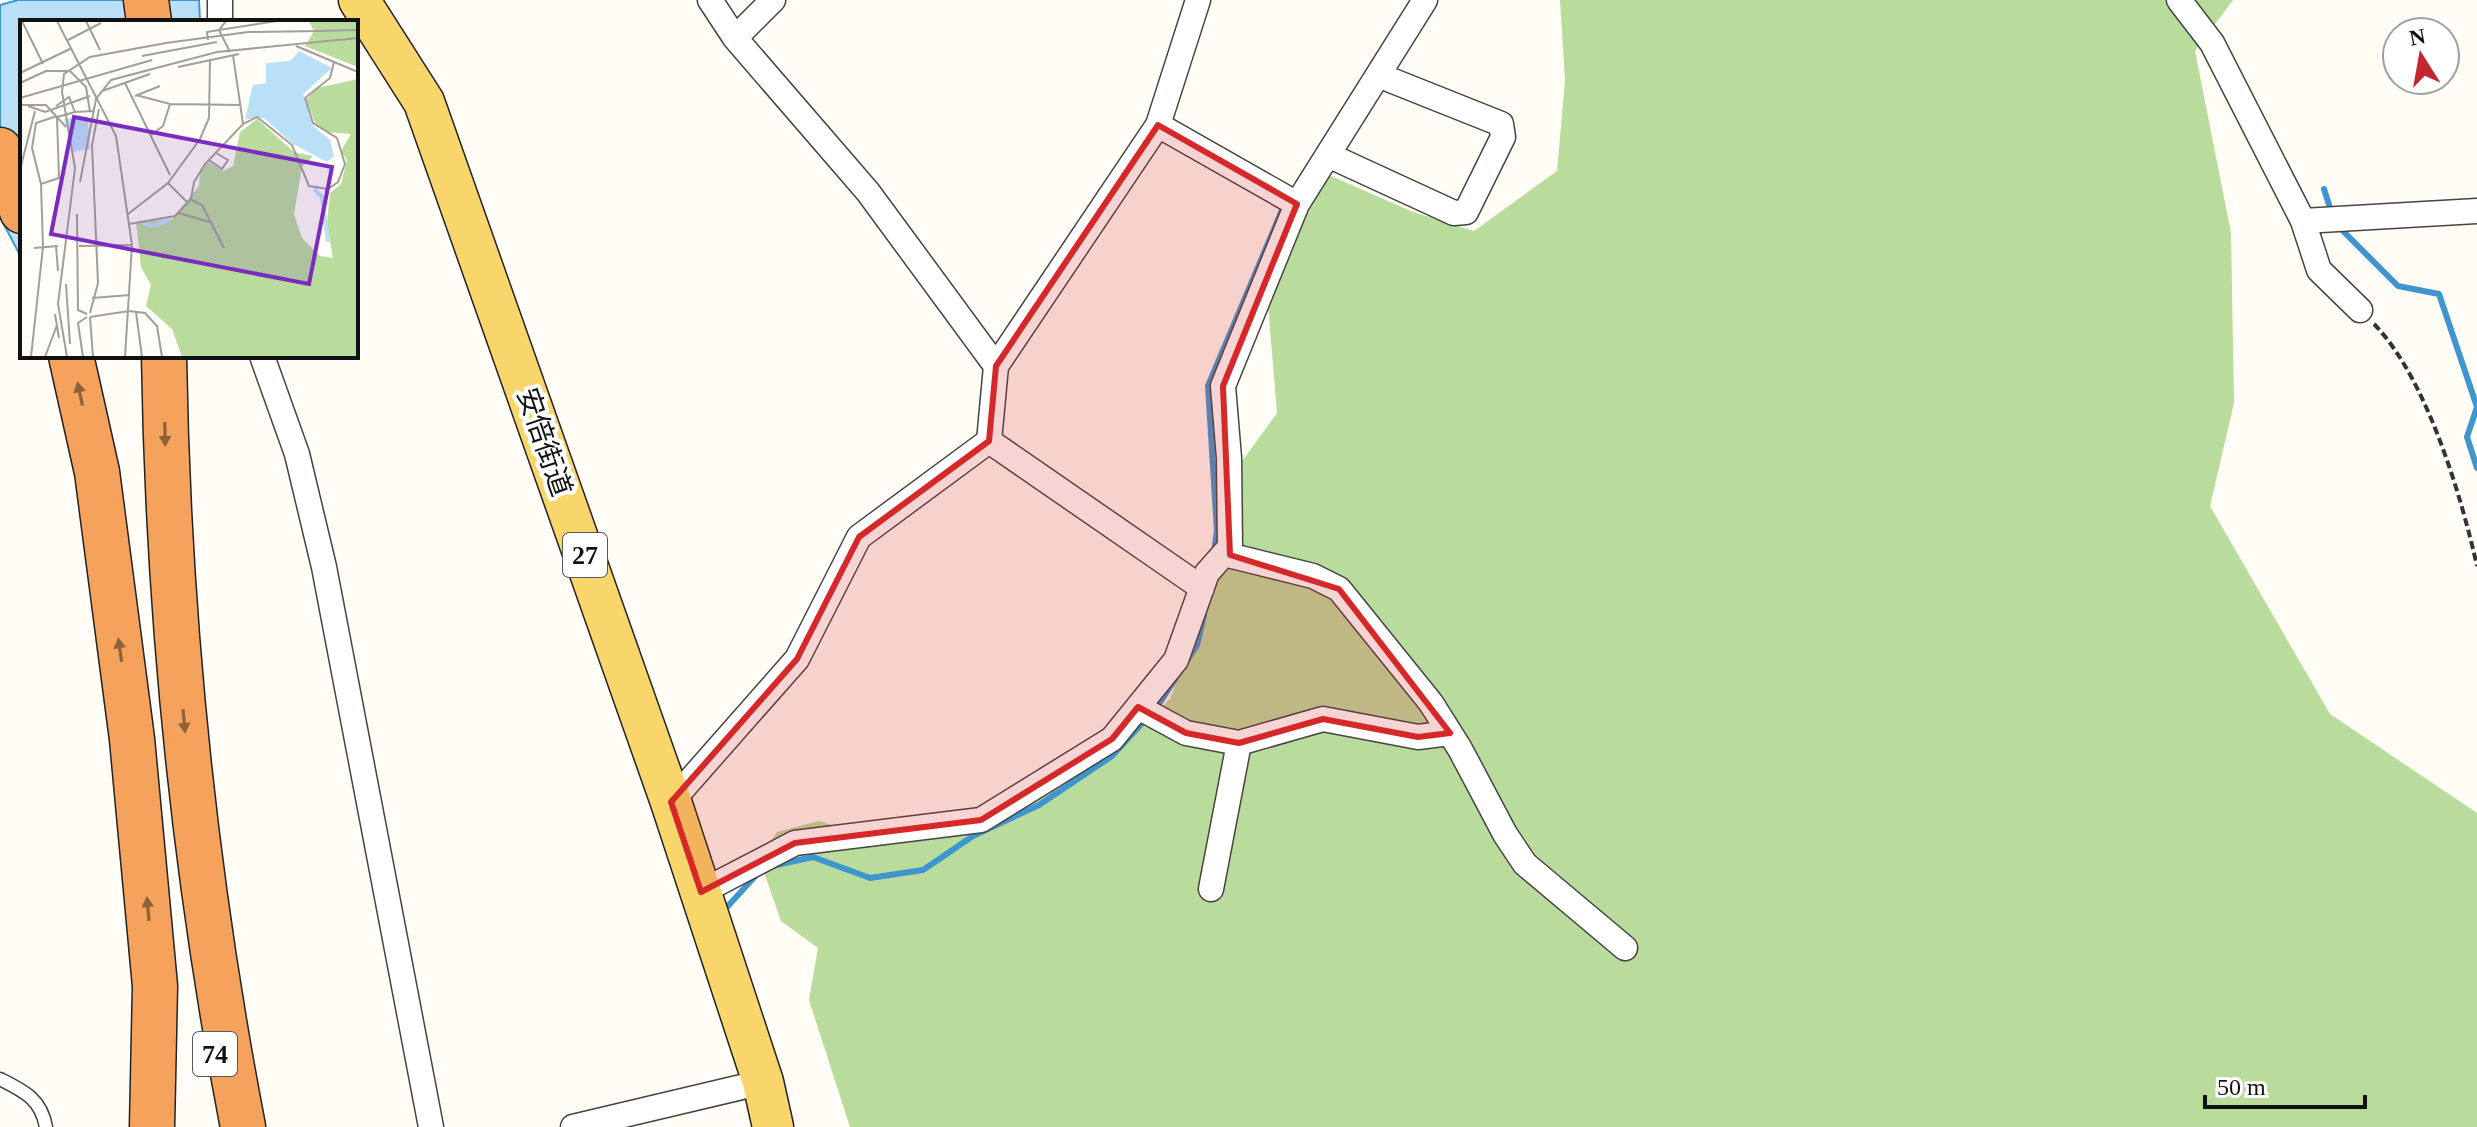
<svg xmlns="http://www.w3.org/2000/svg" width="2477" height="1127" font-family="'Times New Roman','Noto Sans JP',serif">
<style>
.forest{fill:#b9dc9c}
.water{fill:#b9e0f7;stroke:#3f96cf;stroke-width:2}
.lines{fill:none;stroke-linecap:round;stroke-linejoin:round}
.stream{stroke:#3f96cf;stroke-width:6}
.service-casing{stroke:#444;stroke-width:15}
.minor-casing{stroke:#444;stroke-width:27}
.primary-casing{stroke:#222;stroke-width:43}
.motorway-casing{stroke:#222;stroke-width:47}
.path{stroke:#333;stroke-width:4;stroke-dasharray:8 4;stroke-linecap:butt}
.service{stroke:#fff;stroke-width:12}
.minor{stroke:#fff;stroke-width:24}
.primary{stroke:#f9d66b;stroke-width:40}
.motorway{stroke:#f5a25d;stroke-width:44}
.oneway{fill:#8e613b}
.marked{fill:#d62828;fill-opacity:0.2;stroke:#d62828;stroke-width:6;stroke-linejoin:round}
.labels{text-anchor:middle;stroke-width:8;stroke-linejoin:round;paint-order:stroke}
.shield{fill:#fff;stroke:#585858;stroke-width:2}
.shield-label{font-size:26px;font-weight:bold;fill:#111}
.street-label{font-size:28px;fill:#111;stroke:#fff}
.inset-river{fill:none;stroke:#b9e0f7;stroke-width:4}
.inset-road{fill:none;stroke:#a09f9a;stroke-width:2}
.view{fill:#7b2cbf;fill-opacity:0.15;stroke:#7b2cbf;stroke-width:4}
.inset-edge{fill:none;stroke:#111;stroke-width:4}
</style>
<rect width="100%" height="100%" fill="#fffdf5"/>
<!-- forest -->
<path class="forest" d="M1560,0H2233L2195,51L2231,233L2234,403L2210,506L2330,714L2477,813V1127H850L809,1000L818,948L781,921L759,858L777,832L819,821L876,839L1002,814L1095,771L1170,699L1214,580L1232,475L1277,413L1265,269L1329,175L1413,212L1474,231L1557,171L1565,81Z"/>
<!-- water -->
<path class="water" d="M18,0H199L200,22H22V259L0,217V5Z"/>
<g class="lines">
<!-- stream -->
<path class="stream" d="M2324,189L2332,214
M2339,227L2398,286L2439,294L2477,407L2467,437L2477,468
M1214,552L1217,531L1208,386L1285,203
M1155,710L1197,645L1204,615
M772,866L813,857L870,878L923,870L973,836L1039,805L1112,756L1147,718
M728,906L759,872"/>
<defs>
<path id="service" d="M0,1079C24,1091 41,1099 46,1127"/>
<path id="minor" d="M710,0L735,38L868,192L996,366
M2179,0L2212,43L2303,221L2477,211
M220,22V0
M735,38L773,0
M1158,125L1297,204
M1328,155L1454,213L1466,212L1503,137L1501,124L1378,75
M2303,221L2319,270L2360,310
M262,356L297,454L324,567L431,1127
M989,441L1202,588
M1224,554L1313,576L1339,589L1431,703L1460,749L1505,834L1525,864L1625,948
M1138,707L1186,733L1239,743L1323,719L1418,737L1450,733
M671,802L797,659L859,537L989,441L996,366L1158,125L1198,0
M1211,889L1239,743
M701,892L795,843L981,820L1112,739L1176,660L1207,573L1230,547L1229,458L1223,386L1297,204L1425,0
M573,1127L763,1082"/>
<path id="primary" d="M359,0L424,102L671,802L763,1082L773,1127"/>
<path id="motorway" d="M146,0L149,22
M0,150L22,211
M71,356L97,472L132,739L155,986L152,1127
M164,356C168,615 194,873 243,1127"/>
</defs>
<!-- service casing -->
<use href="#service" class="service-casing"/>
<!-- minor casing -->
<use href="#minor" class="minor-casing"/>
<!-- primary casing -->
<use href="#primary" class="primary-casing"/>
<!-- motorway casing -->
<use href="#motorway" class="motorway-casing"/>
<!-- path -->
<path class="path" d="M2374,324C2426,377 2461,495 2477,566"/>
<!-- service -->
<use href="#service" class="service"/>
<!-- minor -->
<use href="#minor" class="minor"/>
<!-- primary -->
<use href="#primary" class="primary"/>
<!-- motorway -->
<use href="#motorway" class="motorway"/>
</g>
<!-- one-way arrows -->
<defs><path id="oneway-solid" d="M-6-.8H1V-3.2L6.5 0L1 3.2V.8H-6Z" transform="scale(2)"/></defs>
<g class="oneway">
<use href="#oneway-solid" transform="translate(80 394) rotate(-102)"/>
<use href="#oneway-solid" transform="translate(165 434) rotate(89)"/>
<use href="#oneway-solid" transform="translate(120 650) rotate(-98)"/>
<use href="#oneway-solid" transform="translate(184 721) rotate(85)"/>
<use href="#oneway-solid" transform="translate(148 909) rotate(-95)"/>
</g>
<!-- marked area -->
<path class="marked" d="M1158,125L1297,204L1223,386L1230,555L1339,589L1450,733L1418,737L1323,719L1239,743L1186,733L1138,707L1112,739L981,820L795,843L701,892L671,802L797,659L859,537L989,441L996,366Z"/>
<g class="labels">
<!-- shield labels -->
<g class="shield">
<rect x="563" y="533" width="44" height="44" rx="6"/>
<rect x="193" y="1032" width="44" height="44" rx="6"/>
</g>
<g class="shield-label">
<text x="585" y="564">27</text>
<text x="215" y="1063">74</text>
</g>
<!-- street labels -->
<g class="street-label">
<text transform="translate(545 442) rotate(71)" y="10">安倍街道</text>
</g>
</g>
<!-- overview -->
<g transform="translate(20 20)">
<rect width="338" height="338" fill="#fffdf5"/>
<path d="M289,1H338V47L285,26L294,11ZM338,59V337H162L152,309L126,286L131,265L121,247L116,202L152,199L179,166L180,150L189,142L203,151L213,146L220,112L237,99L274,132L293,136L282,147L274,194L282,218L300,236L313,238L307,203L310,173L321,164L327,140L321,131L331,114L306,112L296,105L286,80L297,68Z" fill="#b9dc9c"/>
<path d="M279,31L312,48L283,74L293,106L310,120L314,136L307,142L273,124L244,98L225,99L233,65L246,63V43L270,41ZM68,96L70,129L53,132L44,99Z" fill="#b9e0f7"/>
<path class="inset-river" d="M294,169L302,177L308,222M122,203L133,206L150,200"/>
<path class="inset-road" d="M2,1L23,44M37,1L96,116L112,225L105,337M66,1L80,30M296,11L338,10M48,20L81,3M188,20L187,12L199,10L206,1M276,26L338,52M210,32L199,10L257,1M213,35L223,104M122,36L197,22M158,47L219,34M0,53L52,28M0,63L26,51H50L66,67L70,92M105,63L150,155M82,71L130,54M116,75L150,84L221,85M115,76L140,66M0,78L132,40M0,85H26L46,107M8,86L25,92L70,76M36,86L49,77L55,92L73,91M130,116L143,106L150,84M189,140L202,149L208,140L196,133M0,150L15,91M60,162L76,79L91,60L197,32L338,18M148,163L167,182M21,164L39,158L37,97L55,92M170,179L182,185L204,228M0,189V242M158,193L190,202M57,194L58,290L67,294M108,194L148,163L180,119L189,98L190,39M109,204L155,196L171,179L174,162L185,144L223,104L237,97L272,125L289,166L308,169L318,162L325,144L317,118L293,103L285,78L310,58L314,42M36,226L38,251M59,226L112,225M14,228L38,226M46,264L50,324M72,278L110,275M109,291L125,293L137,306L142,337M116,292L122,337M70,293L78,263L72,125L79,89M35,294L39,318M70,297L73,337M70,297L109,291M11,337L23,227L21,164L12,128L16,103L37,96M25,337L37,305M47,337L38,284L55,148L42,72L44,54L70,37L146,23L228,12L299,11M63,337L58,303L67,297"/>
<path class="view" d="M54,97L312,147L289,264L31,214Z"/>
<rect width="338" height="338" class="inset-edge"/>
</g>
<!-- north arrow -->
<g transform="translate(2421 56) rotate(349)"><circle r="38" fill="#ffffff" stroke="#a0a0a0" stroke-width="2"/>
<path d="M0-6L14 30L0 20L-14 30Z" fill="#c4262e"/>
<text y="-12" font-size="22" font-weight="bold" text-anchor="middle" fill="#111111">N</text>
</g>
<!-- scale -->
<path d="M2205 1095v12h160v-12" fill="none" stroke="#111111" stroke-width="4"/>
<text x="2217" y="1095" font-size="24" fill="#111111" stroke="#ffffff" stroke-width="6" paint-order="stroke">50 m</text>
</svg>
